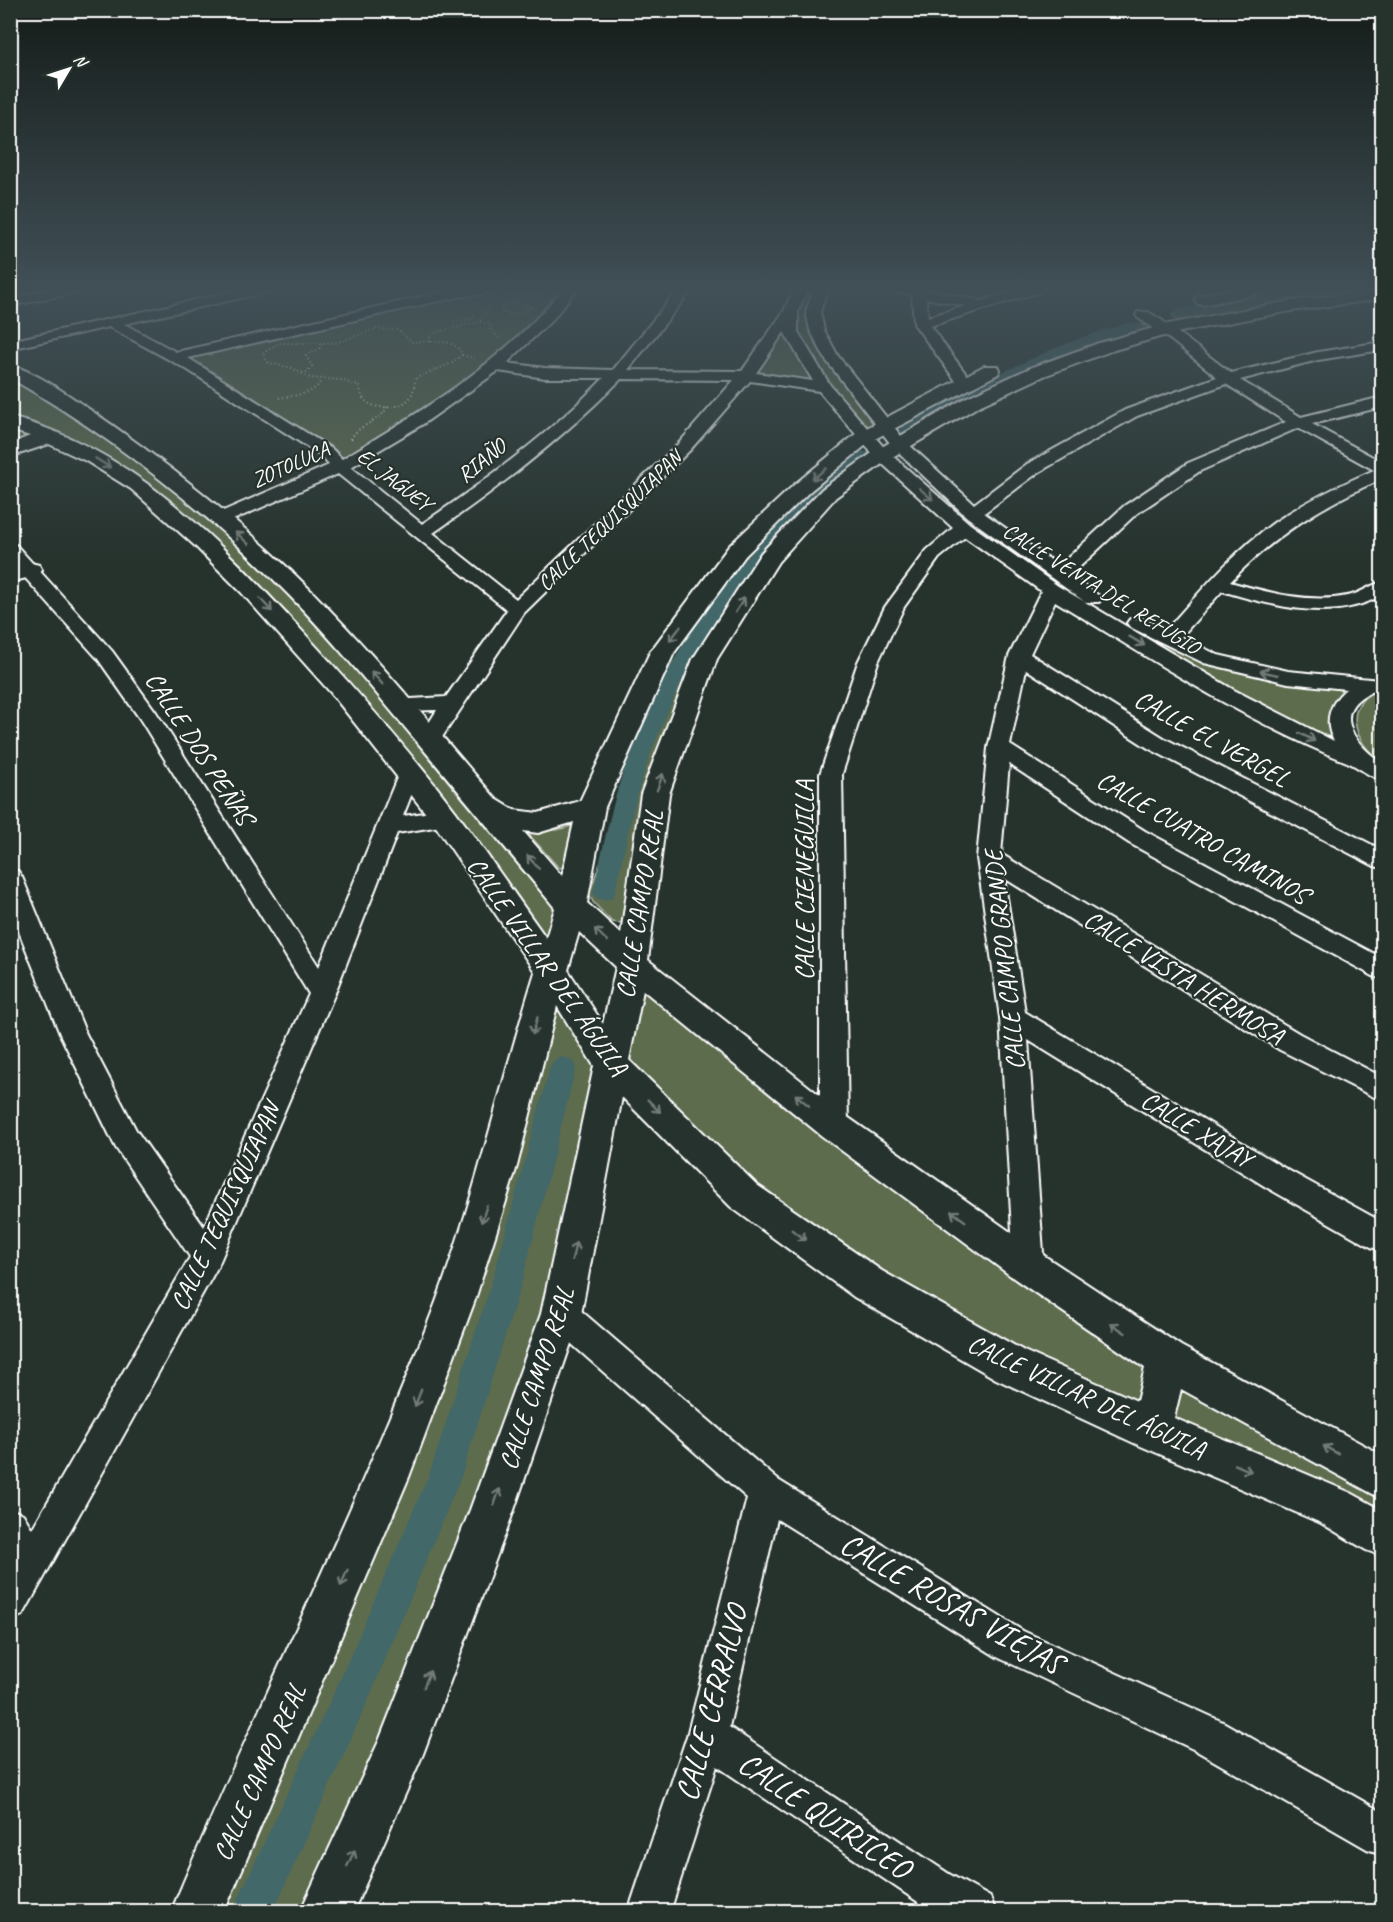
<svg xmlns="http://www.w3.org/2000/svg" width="1393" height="1922" font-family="Caveat,sans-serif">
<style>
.green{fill:#5d6c4e;stroke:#aeb6a6;stroke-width:1.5}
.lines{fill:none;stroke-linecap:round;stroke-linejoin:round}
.canal{fill:#436769;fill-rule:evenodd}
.minor-casing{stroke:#fff;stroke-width:4}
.tertiary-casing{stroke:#fff;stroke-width:4}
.path{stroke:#fff;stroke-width:2;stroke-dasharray:1 3;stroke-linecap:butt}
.minor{fill:#26332d;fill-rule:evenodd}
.tertiary{fill:#26332d;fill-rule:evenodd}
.oneway{stroke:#727a76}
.labels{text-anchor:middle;stroke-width:4.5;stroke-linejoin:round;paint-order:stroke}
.far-street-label{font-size:22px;fill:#fff;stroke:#26332d}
.street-label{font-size:26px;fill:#fff;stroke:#26332d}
.near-street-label{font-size:32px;fill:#fff;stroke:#26332d}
</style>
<rect width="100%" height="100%" fill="#26332d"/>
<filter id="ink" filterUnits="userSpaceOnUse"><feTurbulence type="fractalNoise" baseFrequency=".0167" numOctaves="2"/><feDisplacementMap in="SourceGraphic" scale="12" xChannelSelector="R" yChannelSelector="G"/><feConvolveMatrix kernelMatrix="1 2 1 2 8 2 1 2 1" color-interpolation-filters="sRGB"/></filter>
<g filter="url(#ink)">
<!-- green -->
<path class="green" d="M495,288H570L495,366L340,467L174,357Z
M801,288H821L817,330L884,425L864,437L824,387L746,376Z
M1288,288H1382V292L1182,322L1173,318V314L1181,311Z
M1132,324L1149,326L1151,330L1078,353L909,434L905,433L904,429L1006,372L1087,338Z
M11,373L19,375L233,529L571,906L551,970L612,1064L632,964L834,1126L1347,1459L1382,1478V1534L1336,1508L868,1284L612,1065L561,1314L326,1911H197L388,1477L551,970L340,688L138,485L52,437L11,451Z
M869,452H873L721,626L628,917L620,923L612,922L593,902L589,894L602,858L644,719L668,671L722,591L789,519L849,464Z
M1148,636L1173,648L1227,668L1348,689L1346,747L1238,693L1141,638Z
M1382,689V762C1353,743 1340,701 1382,689Z
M575,825L562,868H559L525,830H557Z"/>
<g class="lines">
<!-- canal -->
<path class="canal" d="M1274,288H1299L1293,292L1179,317L1172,313L1179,309Z
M1133,322L1138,323L1140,326L1138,329C1058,356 985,392 912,434L907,436L899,431C908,420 926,413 938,407C999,373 1065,339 1133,322Z
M863,451L868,453L871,456L868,459C762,546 693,634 647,764C632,806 625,849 615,892L612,898L604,900L596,898L593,892C603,849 611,805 626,764C675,632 749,540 858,453Z
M563,1057L572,1060L576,1067L523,1278L462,1474L364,1710L273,1912H232L338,1684L430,1472L493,1278L550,1067L554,1060Z"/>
<defs>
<path id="minor" d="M57,288H85L78,292L10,306V298Z
M249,288H276L269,292L124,324L176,352L457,289L502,288L495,292L457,297L188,358L332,449L342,459C422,411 504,363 563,288H577L553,319L507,363L545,368L613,370L679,288H693L628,370L742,371L784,311L794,288H808L798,311V332L830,385L888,452L970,524L1058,586L1234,690L1334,741C1323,722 1330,702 1346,689L1288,683L1204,663L1130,627L1127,623L1130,619H1144L1166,630C1200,592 1233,552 1275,522C1306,501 1340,485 1374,470L1298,428L1200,471L1136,514L1071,575L1102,598L1099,602H1085L967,517L893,447L826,360L810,330L806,312L814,288H828L820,312L824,330L838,356L905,441L974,504L1027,464L1125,410L1217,377L1171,340L1138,318L1136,315L1138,312H1148L1160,319L1231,373L1318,352L1382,342V350L1318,360L1240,380L1301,417L1382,397V407L1312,424L1382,462V479C1324,504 1274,535 1230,582C1267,592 1309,604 1347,596C1360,594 1370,585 1382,582V595C1334,623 1272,606 1222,591L1181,637L1218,655L1288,671L1380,680L1382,683L1380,688C1329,706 1349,740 1382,763V780C1369,777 1359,767 1347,762C1243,721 1150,658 1055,601L1030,654L1164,738L1382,850V868L1374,866L1148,748L1026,669L1010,745L1145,831L1382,958V979L1373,976L1129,843L1009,764L1001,854L1300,1034L1382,1077V1101L1280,1050L1004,878L1025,1012L1286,1169L1382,1222V1251L1371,1247L1266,1187L1028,1040L1044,1267L1040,1277L1029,1281L1018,1277L1014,1267L1000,1018L977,858L988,748L1009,656L1041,591L965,537L939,558L904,607L878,662L842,774L848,1126L844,1134L834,1138L824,1134L820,1126V774L858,662L885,607L927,550L953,528L876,458L819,391L750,381L691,449L524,613L437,745L429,747L421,745L418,740L437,710L400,711L393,710L390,705L393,700L446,697L507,610L338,474L226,523H214L211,519L214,515L329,465L320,455L188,370L109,327L10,349V341ZM784,332L813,381L756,373ZM498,371L545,378H604C553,431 483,483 422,524L351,467L423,424ZM621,379L734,380L679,443L516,599L433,533C499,488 565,436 621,379ZM1226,384L1286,422L1188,463L1124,506L1059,566L984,513L1039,472L1137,416Z
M889,288H920L982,301L1022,288H1044L1042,291L930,326L972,382L964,387L959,385L914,324L912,295L891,291ZM926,298L966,306L928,317Z
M10,544L16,545L112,651L156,712L319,967L401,768L409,766L417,768L420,773L403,816L445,810L453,812L456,818L453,824L397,833L335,993L218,1266L23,1615L10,1620V1509L23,1514L32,1529L190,1257L116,1148L60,1034L10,909V869L18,871L22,877L86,1034L136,1130L204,1227L309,994L140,719L98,659L10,561Z
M561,1299L572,1303L778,1480L1023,1631L1223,1722L1382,1812V1854L1367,1849L1195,1750L997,1657L777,1519L729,1727L949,1874L990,1897L996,1912H933L717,1766L670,1912H628L687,1736L747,1498L550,1325L545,1314L550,1303Z"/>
<path id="tertiary" d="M1235,288H1269L1267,292L1203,305L1197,304L1195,300L1197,296Z
M1382,289V299L1291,311L1170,334L1111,351L1044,376L979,406L889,459L836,497L778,562L717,659L669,794L648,960L846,1116L1043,1255L1181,1346L1382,1455V1499L1181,1389L1174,1418L1351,1493L1382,1510V1556L1366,1550L1321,1523L1136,1444L996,1379L854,1297L731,1207L622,1097L581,1314L514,1510L423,1754L353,1912H300L379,1741L470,1510L541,1314L594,1066L557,1006L517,1166L475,1300L409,1477L224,1912H171C256,1707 357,1510 436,1302C476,1194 501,1082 535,972L435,825L331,693L241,592L194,545L131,489L86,461L49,444L10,457V444L30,436L10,430V417C133,448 221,543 303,632C356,690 409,750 456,812C487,854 516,896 546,938L555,908C508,851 461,794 413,737C368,683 323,628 272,578C194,501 106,433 10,378V365C39,372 87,408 112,425C174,469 233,516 288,568C363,640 428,721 496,799L514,810L538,813L580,801L650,652L729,546L795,484L857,433L984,366H998L1000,370L998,374L871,441L809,492L745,556L674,653L605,807L587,903L621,934L641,794L693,659L761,553L822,489L875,451L965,398L1030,368L1099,343L1168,324L1291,301ZM574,822L562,876L523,831L538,833ZM579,932L616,967L603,1024L568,970ZM643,990L822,1136L1015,1279L1145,1368L1137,1401L1024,1351L882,1271L757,1185L629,1060Z
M31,563L39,565L42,570L39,575L10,582V568Z"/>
</defs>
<!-- minor casing -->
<use href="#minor" class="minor-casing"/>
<!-- tertiary casing -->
<use href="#tertiary" class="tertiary-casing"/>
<!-- path -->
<path class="path" d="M512,291L535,288
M508,298L540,294
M514,302L530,307C522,316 512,316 501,311L502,306Z
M454,322L473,319L475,314
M480,322L491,324L490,330L500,339
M376,329L398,330L412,342C426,342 458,337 462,355L452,363L416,378C414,384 414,391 411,396C404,410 372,411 364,399C361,396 361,390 359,386L341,380L310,378L292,368L269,363L262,354L279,343H335Z
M430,342V335L437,332L480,322L490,305
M462,355L476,359
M302,373L307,372L312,366L306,356L319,349L322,344
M279,398C294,395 315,395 321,380
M351,439C359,423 380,423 387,407"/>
<!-- minor -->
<use href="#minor" class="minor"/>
<!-- tertiary -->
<use href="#tertiary" class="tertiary"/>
</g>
<!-- one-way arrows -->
<defs><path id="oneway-shaft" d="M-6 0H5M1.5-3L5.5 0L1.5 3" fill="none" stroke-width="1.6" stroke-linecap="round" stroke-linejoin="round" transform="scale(1.5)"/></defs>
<g class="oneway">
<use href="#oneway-shaft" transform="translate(103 463) rotate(32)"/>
<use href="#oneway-shaft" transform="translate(819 474) rotate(141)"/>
<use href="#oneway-shaft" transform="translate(926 494) rotate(41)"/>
<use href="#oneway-shaft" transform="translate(242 538) rotate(-137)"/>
<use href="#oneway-shaft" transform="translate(266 605) rotate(48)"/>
<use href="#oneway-shaft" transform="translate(740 605) rotate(-57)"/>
<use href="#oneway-shaft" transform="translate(675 634) rotate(127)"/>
<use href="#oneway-shaft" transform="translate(1137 641) rotate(31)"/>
<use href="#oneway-shaft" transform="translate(1269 673) rotate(-167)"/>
<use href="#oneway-shaft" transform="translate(377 678) rotate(-131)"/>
<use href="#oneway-shaft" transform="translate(1307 737) rotate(27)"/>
<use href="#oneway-shaft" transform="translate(660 782) rotate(-70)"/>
<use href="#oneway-shaft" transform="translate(533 862) rotate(-131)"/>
<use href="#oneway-shaft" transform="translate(601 935) rotate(-136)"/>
<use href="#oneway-shaft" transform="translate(535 1026) rotate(106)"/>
<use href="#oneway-shaft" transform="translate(802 1100) rotate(-141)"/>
<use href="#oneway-shaft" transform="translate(654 1106) rotate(45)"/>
<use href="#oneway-shaft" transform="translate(484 1214) rotate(108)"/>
<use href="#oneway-shaft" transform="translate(958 1216) rotate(-144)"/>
<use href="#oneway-shaft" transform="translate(799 1235) rotate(35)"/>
<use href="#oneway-shaft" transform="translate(574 1251) rotate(-78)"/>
<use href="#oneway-shaft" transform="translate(1118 1328) rotate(-146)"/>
<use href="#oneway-shaft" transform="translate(418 1398) rotate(111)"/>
<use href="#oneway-shaft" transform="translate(1331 1450) rotate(-151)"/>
<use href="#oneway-shaft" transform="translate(1243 1468) rotate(23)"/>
<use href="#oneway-shaft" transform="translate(497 1497) rotate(-71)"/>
<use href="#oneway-shaft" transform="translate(344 1578) rotate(113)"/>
<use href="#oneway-shaft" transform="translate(427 1679) rotate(-69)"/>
<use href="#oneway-shaft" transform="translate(351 1858) rotate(-65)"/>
</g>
</g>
<!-- sky -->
<linearGradient id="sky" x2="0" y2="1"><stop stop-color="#151c19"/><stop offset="0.52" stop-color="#415057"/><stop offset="1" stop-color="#415057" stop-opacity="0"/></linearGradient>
<rect width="1393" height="557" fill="url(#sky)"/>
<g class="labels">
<!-- far-street labels -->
<g class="far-street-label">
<text transform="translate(481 460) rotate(-39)" y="8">RIAÑO</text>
<text transform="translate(290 464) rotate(-24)" y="8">ZOTOLUCA</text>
<text transform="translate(395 479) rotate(38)" y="8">EL JAGUEY</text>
<text transform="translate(609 520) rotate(-44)" y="8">CALLE TEQUISQUIAPAN</text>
<text transform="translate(1102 588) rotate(32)" y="8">CALLE VENTA DEL REFUGIO</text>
</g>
<!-- street labels -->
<g class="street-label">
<text transform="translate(1212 738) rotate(29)" y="9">CALLE EL VERGEL</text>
<text transform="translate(200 748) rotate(57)" y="9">CALLE DOS PEÑAS</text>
<text transform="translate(1203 837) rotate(30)" y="9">CALLE CUATRO CAMINOS</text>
<text transform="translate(804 880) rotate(-90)" y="9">CALLE CIENEGUILLA</text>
<text transform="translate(639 904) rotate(-81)" y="9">CALLE CAMPO REAL</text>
<text transform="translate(1004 960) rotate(-96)" y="9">CALLE CAMPO GRANDE</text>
<text transform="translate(548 966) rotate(55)" y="9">CALLE VILLAR DEL ÁGUILA</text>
<text transform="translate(1184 977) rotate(32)" y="9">CALLE VISTA HERMOSA</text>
<text transform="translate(1197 1129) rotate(31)" y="9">CALLE XAJAY</text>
<text transform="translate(225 1206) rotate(-65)" y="9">CALLE TEQUISQUIAPAN</text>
<text transform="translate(536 1378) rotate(-72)" y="9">CALLE CAMPO REAL</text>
<text transform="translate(1087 1396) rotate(25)" y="9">CALLE VILLAR DEL ÁGUILA</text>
<text transform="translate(259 1772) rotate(-66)" y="9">CALLE CAMPO REAL</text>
</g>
<!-- near-street labels -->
<g class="near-street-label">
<text transform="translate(952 1603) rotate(30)" y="11">CALLE ROSAS VIEJAS</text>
<text transform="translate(711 1703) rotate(-75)" y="11">CALLE CERRALVO</text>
<text transform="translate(825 1815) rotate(34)" y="11">CALLE QUIRICEO</text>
</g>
</g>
<!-- margin -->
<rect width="1393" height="1922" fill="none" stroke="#26332d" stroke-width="36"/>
<rect x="18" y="18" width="1357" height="1886" fill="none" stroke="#fff" stroke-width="2" filter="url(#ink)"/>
<!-- north arrow -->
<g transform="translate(69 69) rotate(51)" stroke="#26332d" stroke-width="4.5" paint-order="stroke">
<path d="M0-4.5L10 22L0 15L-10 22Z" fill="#ffffff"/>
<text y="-9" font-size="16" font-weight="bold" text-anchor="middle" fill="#ffffff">N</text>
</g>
</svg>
